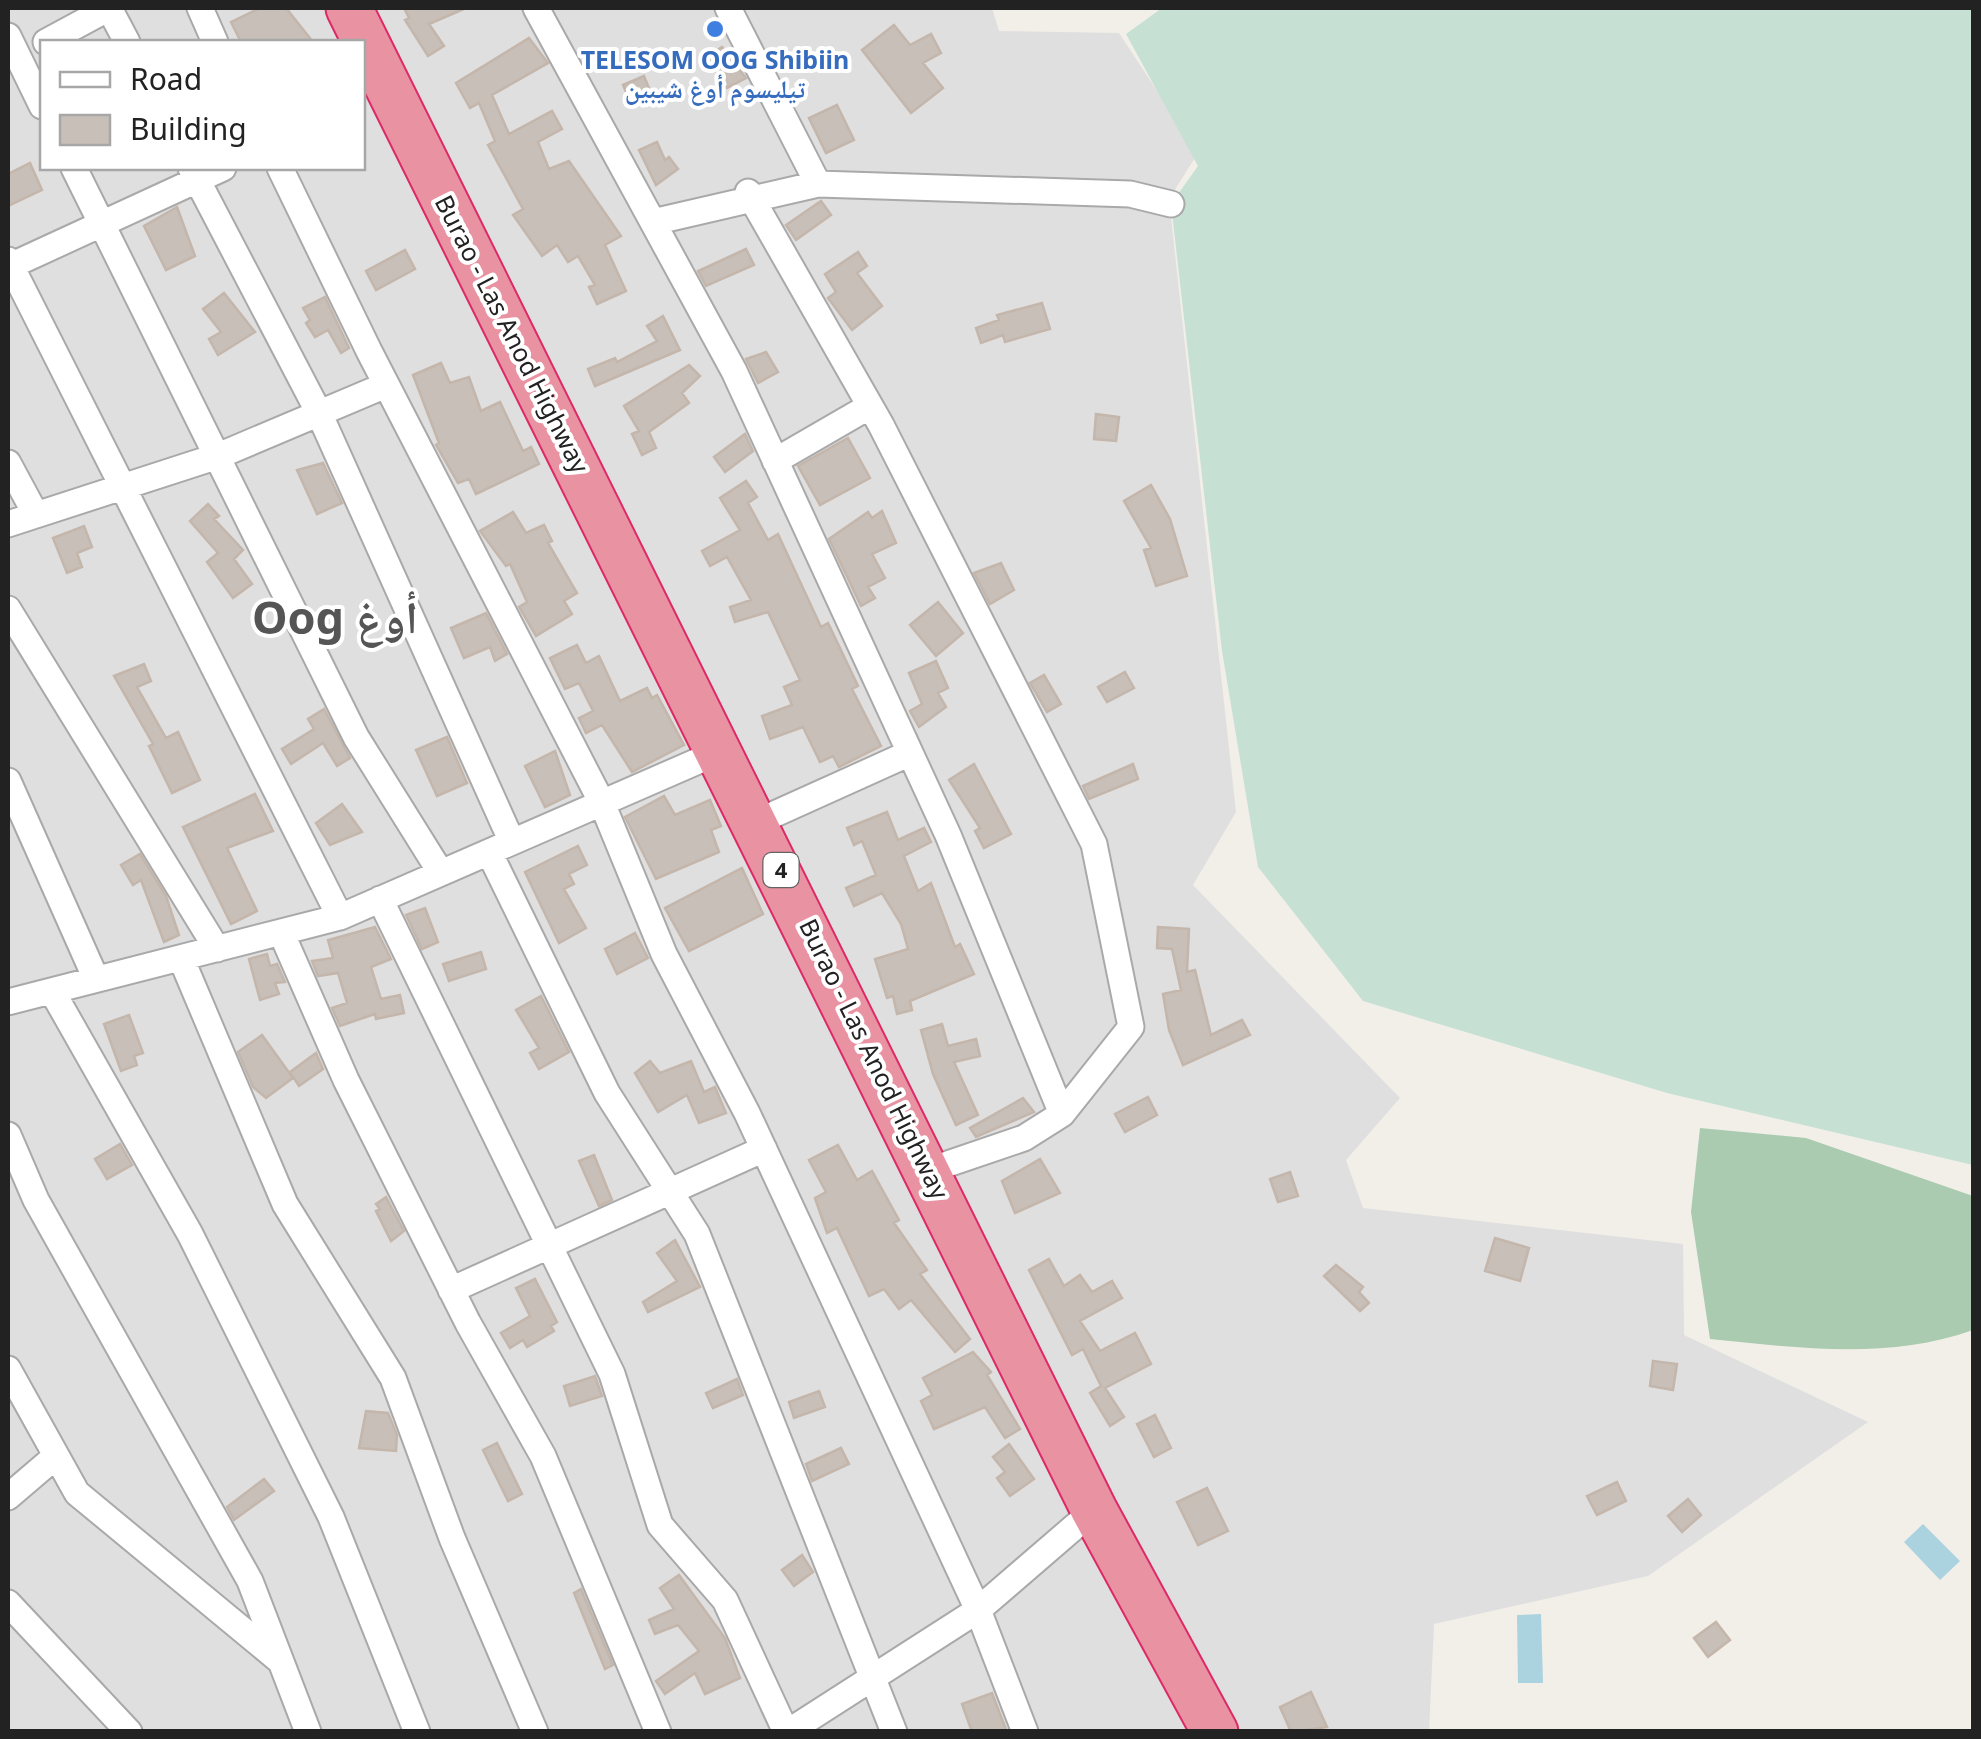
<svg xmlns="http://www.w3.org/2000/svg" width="1981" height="1739" font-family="'Noto Sans','Noto Naskh Arabic',sans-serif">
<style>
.residential{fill:#e0dfdf;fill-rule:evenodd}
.wetland{fill:#c6e0d4}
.cemetery{fill:#aacbaf}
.water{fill:#aad3df}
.building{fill:#c7bfb8;stroke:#c4b6ab;stroke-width:2.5}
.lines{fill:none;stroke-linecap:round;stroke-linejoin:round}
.street-casing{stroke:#a9a9a9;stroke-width:29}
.highway-casing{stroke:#dc2a67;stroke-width:49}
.street{stroke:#fff;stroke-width:25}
.highway{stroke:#e892a2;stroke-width:45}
.shop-dot{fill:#3f7fe0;stroke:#fff;stroke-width:4}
.labels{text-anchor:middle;stroke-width:8;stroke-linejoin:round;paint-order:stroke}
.shield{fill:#fff;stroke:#646464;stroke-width:2.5}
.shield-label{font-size:22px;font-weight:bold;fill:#222}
.shop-label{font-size:25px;font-weight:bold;fill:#366cbe;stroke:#fff}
.street-label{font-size:25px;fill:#222;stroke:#fff}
.town-label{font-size:45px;font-weight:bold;fill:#555;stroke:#fff}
</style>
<rect width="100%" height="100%" fill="#f2efe9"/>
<!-- residential -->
<path class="residential" d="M8,8H992L999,31L1119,33L1198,153L1169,199L1236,812L1193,885L1400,1098L1346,1160L1363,1208L1683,1244L1684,1335L1868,1422L1648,1576L1434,1624L1429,1731L8,1732ZM42,42H362V168H42Z"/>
<!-- wetland -->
<path class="wetland" d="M1162,8H1973V1165L1667,1093L1363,1001L1258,867L1222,651L1171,204L1198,166L1126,34Z"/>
<!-- cemetery -->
<path class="cemetery" d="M1700,1128L1806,1138L1973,1196V1330C1890,1360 1797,1348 1710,1339L1691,1212Z"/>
<!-- water -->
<path class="water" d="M1923,1524L1960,1561L1940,1580L1904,1542Z
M1541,1614L1543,1683H1518L1517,1615Z"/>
<!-- building -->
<path class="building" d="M260,8H286L313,42H241L231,22Z
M404,8H466L429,24L444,46L428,56L405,20L409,18Z
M894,25L910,45L931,34L941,53L923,63L943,88L911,113L862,50Z
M529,38L548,63L492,95L509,134L552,111L562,129L538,142L549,169L569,161L621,236L605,245L626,291L597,304L589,287L595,285L578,256L568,262L557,245L542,256L513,215L523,209L488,145L495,141L479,103L470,108L456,83Z
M722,47L746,78L727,88L706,58Z
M644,76L653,98L632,106L623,85Z
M837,105L854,140L826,153L809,118Z
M657,142L665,160L669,157L678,169L656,185L639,150Z
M30,163L42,190L8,206V174Z
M821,201L831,215L796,240L786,225Z
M177,207L195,256L166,270L144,226Z
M746,249L754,265L706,286L698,271Z
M405,250L415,269L376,290L366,271Z
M858,252L867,266L857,273L882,306L852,330L828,298L836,292L825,274Z
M224,293L255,332L218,355L209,339L221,332L203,309Z
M325,297L349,348L341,353L328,330L315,337L306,323L310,320L303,308Z
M1042,303L1050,329L1005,342L1003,335L981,343L976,328L999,320L997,315Z
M663,316L680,350L595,386L588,369L615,358L617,362L657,341L647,326Z
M766,352L778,372L758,383L746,359Z
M441,363L450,383L469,377L481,411L500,402L523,451L531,447L539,464L476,494L469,479L458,483L436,445L439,443L413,375Z
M689,365L700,376L682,393L689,403L649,432L656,448L642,455L632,434L639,431L624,406Z
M1096,414L1119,417L1116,441L1094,439Z
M745,434L753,451L725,472L714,457Z
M848,438L870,478L820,505L798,466Z
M323,463L342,503L317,514L297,470Z
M746,481L757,497L748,503L768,540L778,534L821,627L828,623L858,686L852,689L881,746L839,767L833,756L820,762L803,727L770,739L762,716L792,705L784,687L800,680L768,612L735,622L730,607L751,600L727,557L710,566L702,551L740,530L720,498Z
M1151,485L1170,519L1187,576L1156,586L1144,550L1151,548L1124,501Z
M208,504L219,516L214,519L243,550L234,559L252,584L233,598L207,562L218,553L190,521Z
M882,511L896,543L872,554L885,578L868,587L875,598L861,606L829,539L868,512L872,518Z
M513,512L526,533L544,525L552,541L548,543L577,593L564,601L572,614L536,636L519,607L527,602L510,564L506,566L480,531Z
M84,526L92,547L77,553L82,567L67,573L53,538Z
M1001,563L1014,590L990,604L974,573Z
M938,602L963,633L936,656L910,625Z
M486,613L507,654L495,661L490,647L464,658L451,628Z
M577,645L586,663L599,656L620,701L647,688L652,698L657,695L684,745L632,772L602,725L586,733L579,718L593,711L579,683L565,689L550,658Z
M936,661L948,688L938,693L946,707L919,727L910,711L922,704L909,673Z
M144,664L151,681L137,687L166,738L178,732L200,780L172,793L149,746L153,744L114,676Z
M1125,672L1134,688L1107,702L1098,687Z
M1044,675L1061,704L1047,712L1030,683Z
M324,709L350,758L337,766L323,743L291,764L282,749L314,729L308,719Z
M447,737L467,783L437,796L416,750Z
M555,751L570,795L545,807L525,766Z
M974,764L1011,834L984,848L975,831L980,828L949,780Z
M1133,764L1138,779L1089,799L1083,786Z
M255,794L273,831L227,848L257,911L231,924L183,827Z
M664,796L675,815L710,800L721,826L711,830L719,852L656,879L625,817Z
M342,804L362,832L330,845L316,823Z
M887,812L898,840L924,828L931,842L904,856L918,891L931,883L955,947L960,944L974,974L910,1001L912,1010L897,1014L893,996L887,998L875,959L908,949L901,924L882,893L854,906L846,888L876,875L862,841L854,845L847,828Z
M578,846L587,865L569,874L574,884L564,889L586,928L559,943L525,872Z
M140,854L166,896L179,935L164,942L141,880L133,885L121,865Z
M742,868L763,914L689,951L665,908Z
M425,908L438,942L422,949L406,915Z
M375,927L391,959L371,967L381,999L400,995L404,1013L376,1019L375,1014L340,1026L332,1008L347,1003L338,973L318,976L312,961L333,958L328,940Z
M1158,927L1189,929L1187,972L1195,970L1211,1035L1242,1020L1250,1035L1183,1065L1169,1030L1163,994L1181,990L1172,949L1157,948Z
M635,933L648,958L617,974L605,949Z
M481,952L486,969L449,981L443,964Z
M267,954L270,966L277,964L285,982L275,983L279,994L260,1000L249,959Z
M541,996L569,1052L539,1069L530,1053L539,1048L516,1010Z
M129,1015L143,1053L134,1056L137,1065L121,1071L104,1024Z
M942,1024L948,1046L976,1039L980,1056L954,1062L978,1115L956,1125L933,1074L921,1030Z
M262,1035L293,1078L266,1098L253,1087L238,1052Z
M316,1053L323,1069L299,1086L290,1072Z
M650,1061L660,1073L691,1061L704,1092L715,1087L726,1113L699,1123L687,1095L658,1112L635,1073Z
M1148,1097L1157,1115L1125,1132L1115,1114Z
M1023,1098L1034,1112L976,1137L970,1128Z
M120,1144L132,1165L107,1179L95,1159Z
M838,1145L857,1180L872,1171L899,1220L894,1223L927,1270L920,1274L970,1339L955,1352L911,1300L899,1309L884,1289L869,1296L837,1228L827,1233L815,1198L826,1192L809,1160Z
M594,1155L612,1200L599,1206L579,1161Z
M1040,1159L1060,1193L1015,1213L1002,1181Z
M1290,1172L1298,1196L1278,1202L1270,1179Z
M386,1197L404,1231L391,1241L376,1211L380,1209L376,1204Z
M1495,1238L1529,1248L1520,1281L1485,1271Z
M675,1240L700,1287L648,1312L643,1302L677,1281L657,1253Z
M1049,1259L1064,1286L1080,1275L1092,1292L1112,1281L1122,1298L1080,1321L1100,1351L1135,1333L1151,1364L1105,1388L1124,1417L1110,1426L1090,1393L1101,1386L1083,1349L1072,1355L1029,1270Z
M1336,1265L1363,1287L1359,1292L1369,1303L1360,1311L1324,1276Z
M535,1279L557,1322L551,1326L554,1331L527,1347L523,1340L510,1348L501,1333L530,1316L516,1288Z
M973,1352L991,1372L987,1375L1020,1429L1005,1438L985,1407L934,1429L921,1401L932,1395L923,1378Z
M1653,1361L1677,1364L1673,1390L1650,1386Z
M595,1376L602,1396L570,1406L564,1386Z
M737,1379L743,1395L713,1408L706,1393Z
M819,1391L825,1407L794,1418L789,1402Z
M366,1411L388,1413L397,1435L396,1451L359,1448Z
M1155,1415L1171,1448L1154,1457L1137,1424Z
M497,1443L522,1494L508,1501L483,1450Z
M1009,1444L1034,1479L1010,1496L997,1478L1005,1472L993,1457Z
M841,1448L849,1464L812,1481L806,1464Z
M264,1479L274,1491L234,1520L227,1507Z
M1617,1482L1626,1501L1597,1515L1587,1496Z
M1207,1488L1228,1531L1198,1545L1177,1502Z
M1688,1499L1701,1515L1682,1532L1668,1516Z
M802,1555L813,1572L794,1586L782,1570Z
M679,1575L725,1638L740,1678L705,1694L695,1673L665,1694L656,1681L699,1651L678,1625L655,1634L649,1620L674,1609L660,1588Z
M581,1589L613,1665L605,1669L574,1593Z
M1716,1622L1730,1640L1708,1657L1694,1638Z
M1311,1692L1327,1727L1291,1732L1280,1707Z
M992,1693L1007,1732H972L962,1704Z"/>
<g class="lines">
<defs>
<path id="street" d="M109,8L127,42
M200,8L215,42
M536,8L734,371L948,835L1062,1114L1024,1138L930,1170
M728,8L818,184
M8,36L42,106
M46,42L109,8
M74,168L356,737L441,873
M191,168L319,413L512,842
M280,168L369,351L602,803L664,954L747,1113L978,1610L1025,1732
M748,192L881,425L1094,844L1131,1027L1062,1114
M653,222L818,184L1130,194L1171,204
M8,260L340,917
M8,267L223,168
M775,461L870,406
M8,463L36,515
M8,524L218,456L386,385
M8,609L217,949
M8,781L96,979
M757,822L910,753
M489,852L607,1093L697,1234L894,1732
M380,899L612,1374L660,1525L725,1600L786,1732
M281,932L346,1080L468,1323L543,1456L658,1732
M181,958L285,1204L393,1378L452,1538L535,1732
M52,991L190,1234L331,1517L417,1732
M8,1002L340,917L721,751
M8,1135L36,1200L250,1581L308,1732
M451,1290L764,1149
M8,1369L77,1493L279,1660
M8,1497L56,1456
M8,1603L129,1732
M788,1732L978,1610L1094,1510"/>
<path id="highway" d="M349,8L1094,1510L1215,1732"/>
</defs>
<!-- street casing -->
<use href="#street" class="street-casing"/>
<!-- highway casing -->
<use href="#highway" class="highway-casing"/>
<!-- street -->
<use href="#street" class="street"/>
<!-- highway -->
<use href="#highway" class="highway"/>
</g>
<!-- markers -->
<circle class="shop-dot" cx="715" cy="29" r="10"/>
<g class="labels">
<!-- shield labels -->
<rect class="shield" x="763.5" y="853" width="35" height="34" rx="8"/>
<g class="shield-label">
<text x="781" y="878">4</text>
</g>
<!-- shop labels -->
<g class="shop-label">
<text x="715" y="69">TELESOM OOG Shibiin<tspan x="715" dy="29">تيليسوم أوغ شيبين</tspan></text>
</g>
<!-- street labels -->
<g class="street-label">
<text transform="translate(512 334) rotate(63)" y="9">Burao - Las Anod Highway</text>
<text transform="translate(874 1059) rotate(64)" y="9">Burao - Las Anod Highway</text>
</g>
<!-- town labels -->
<g class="town-label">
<text x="335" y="634">Oog أوغ</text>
</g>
</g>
<!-- border -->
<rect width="1981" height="1739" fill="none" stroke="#222222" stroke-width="20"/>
<!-- legend -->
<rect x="40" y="40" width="325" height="130" fill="#ffffff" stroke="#a7a7a7" stroke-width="2.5"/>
<rect x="60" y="72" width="50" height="15" fill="#ffffff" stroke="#a7a7a7" stroke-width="2.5"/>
<text x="130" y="90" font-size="30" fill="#222222">Road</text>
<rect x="60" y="115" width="50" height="30" fill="#c7bfb8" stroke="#a7a7a7" stroke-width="2.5"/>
<text x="130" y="140" font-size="30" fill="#222222">Building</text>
</svg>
